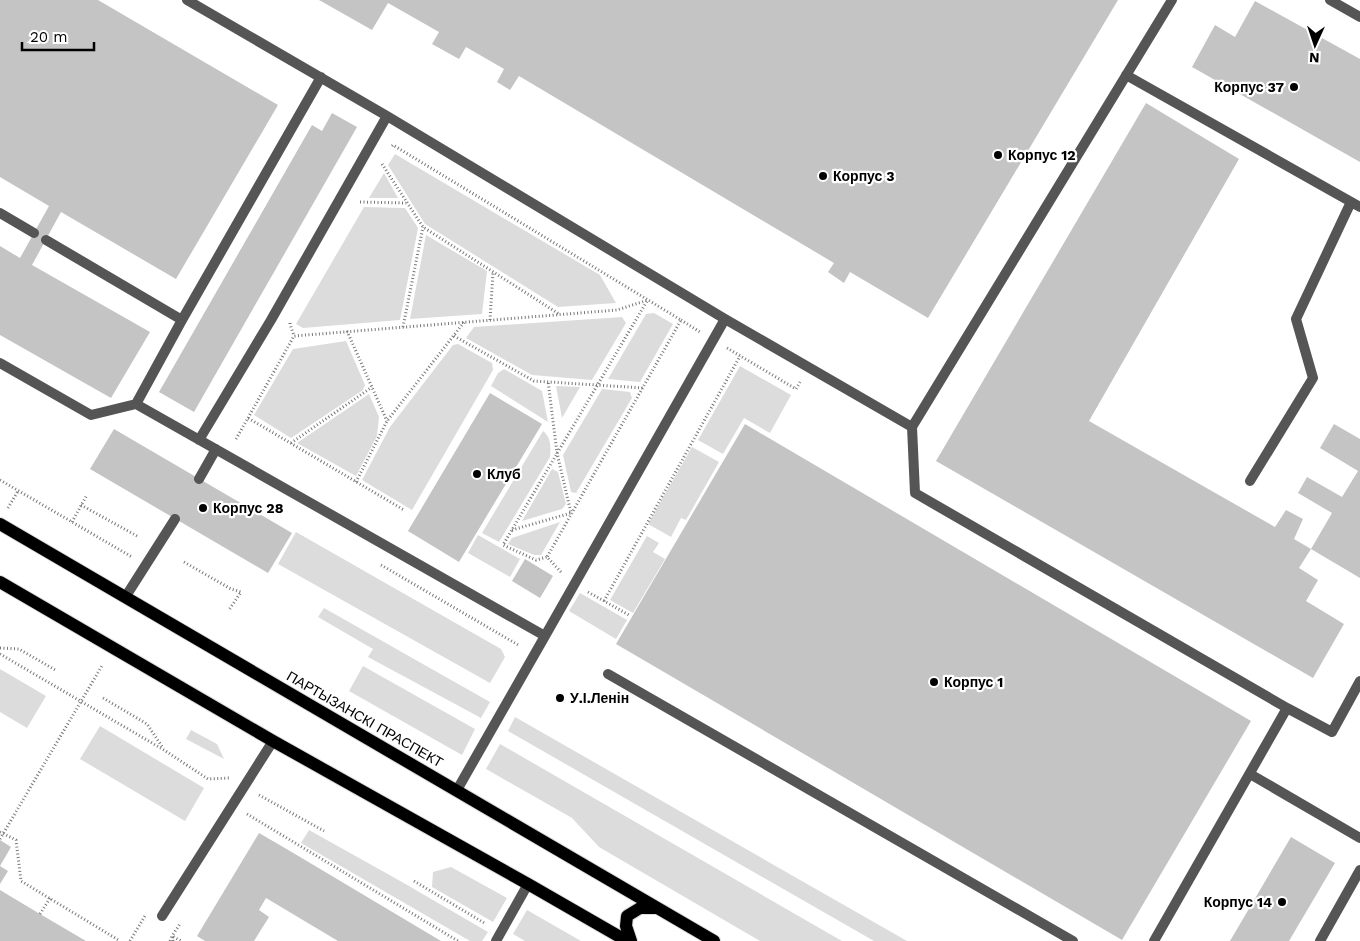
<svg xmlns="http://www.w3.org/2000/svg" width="1360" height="941" font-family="'Work Sans',sans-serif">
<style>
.green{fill:#dcdcdc}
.building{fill:#c4c4c4}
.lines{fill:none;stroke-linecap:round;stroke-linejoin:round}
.primary-casing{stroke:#dbdbdb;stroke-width:14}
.path{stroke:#777;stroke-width:3;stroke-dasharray:1 2.5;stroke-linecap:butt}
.service{stroke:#555;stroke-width:10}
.primary{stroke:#000;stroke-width:12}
.poi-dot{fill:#000;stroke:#fff;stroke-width:2}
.labels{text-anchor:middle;stroke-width:4.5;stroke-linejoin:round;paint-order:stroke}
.poi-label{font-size:14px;font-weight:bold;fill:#000;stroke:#fff;text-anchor:start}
.street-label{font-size:14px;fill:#000;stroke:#fff}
</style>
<rect width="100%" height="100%" fill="#fff"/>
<!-- green -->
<path class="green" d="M395,154L600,275L616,303L558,307L425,224L388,165Z
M384,173L398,198H369Z
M364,207L405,208L418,228L400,320L303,328L296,324Z
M426,235L487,271L482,314L410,319Z
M654,313L673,324L640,382L608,379L646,314Z
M622,317L626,323L592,380L532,375L466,338L474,327Z
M346,341L365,385L363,390L291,438L254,415L293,349Z
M458,344L492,363L493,370L412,510L362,480L390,427L453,345Z
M740,366L791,395L770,433L744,418L723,454L698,440Z
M504,369L542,391L548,422L491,386L498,373Z
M556,386L580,387L562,418Z
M602,389L630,392L632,398L576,493L571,492L563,455Z
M369,394L379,417L377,436L356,476L297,443Z
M543,431C551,437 551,448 550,457L499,542L482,533Z
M692,447L719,462L686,520L681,518L671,537L648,524Z
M552,469L558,472L566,504L562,509L522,521Z
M560,522L541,555H534L508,544L512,538Z
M296,532L501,649L505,657L490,683L278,564Z
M478,535L520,559L510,577L468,553Z
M647,536L659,543L653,552L665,559L633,613L610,600Z
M580,593L627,620L616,639L569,611Z
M324,608L490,702L481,718L368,657L373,649L318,617Z
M363,666L475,729L462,755L349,691Z
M0,669L46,696L27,728L0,712Z
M515,717L907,941H874L508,731Z
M100,726L204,788L185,821L80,759Z
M191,730L217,744L224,759L186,739Z
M500,744L842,941H760L599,847L572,818L486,769Z
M309,830L402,882L488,932L482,941H470L301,843Z
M451,867L507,898L493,922L432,887L433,872Z
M527,910L581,941H525L513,934Z"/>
<!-- building -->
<path class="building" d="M0,0H98L278,105L176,279L61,212L32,265L150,332L111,398L0,335V246L20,258L49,206L0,177Z
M319,0H1118L928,318L850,272L844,283L828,272L834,263L519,76L510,90L497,82L504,69L466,47L459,59L432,44L439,32L388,3L372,30Z
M1255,1L1360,59V162L1192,67L1215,25L1235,37Z
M1146,103L1239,159L1089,421L1275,527L1286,510L1303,519L1294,539L1311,549L1332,513L1298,493L1307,477L1342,497L1358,471L1320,448L1334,424L1360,439V578L1311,549L1299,568L1318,580L1306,601L1344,624L1313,678L936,461Z
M332,113L357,127L194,412L159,392L312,125L322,131Z
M490,393L542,424L459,562L408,531Z
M745,424L1251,721L1122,940L616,644Z
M114,429L292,533L268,573L90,469Z
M525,559L553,576L540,598L512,581Z
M259,833L290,851L441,941H338L266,898L259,910L269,917L254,941H205L197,936Z
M1291,837L1335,863L1289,941H1230Z
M0,840L11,847L0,866Z
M0,866L8,871L0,884Z
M0,890L40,914L86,941H0Z"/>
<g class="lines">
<defs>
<path id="primary" d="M0,524L714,941
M0,582L273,741L528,884L627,941
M631,941L626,926L627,916L640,908H657"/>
</defs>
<!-- primary casing -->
<use href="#primary" class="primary-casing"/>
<!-- path -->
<path class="path" d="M392,146L393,145L681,320L547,557
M382,164L423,227L559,314
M360,202L406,203
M490,320L493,272
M681,320L700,332
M290,323V324L294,336
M403,327L423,227
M347,331L387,421
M454,336L534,381L643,388
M727,348L796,389L800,382
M248,418L294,336L617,310L648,300
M236,439L248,418L404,510
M291,443L372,387
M0,480L132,557
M356,482L387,421L465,321
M81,505L137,536
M8,508L18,491
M72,522L87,495
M512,530L571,513L557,453L548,381
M184,562L231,589L241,592L229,610
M381,565L520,646
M561,572L547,557L536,560L503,545L647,301
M588,592L629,615
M604,601L740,356
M0,648L19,649L57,671
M0,654L164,750L208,779L230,778
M103,698L147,724L163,748
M259,795L324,831
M247,814L458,941
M0,832L16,840L21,881L120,941
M0,839L103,664
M414,881L486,924
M40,914L50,898
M130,941L145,916
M170,941L172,936L181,941
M173,941L172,936L180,924"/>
<!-- service -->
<path class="service" d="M187,0L387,116L725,319L912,427L1172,0
M1330,0L1360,17
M1126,75L1360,207
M0,213L34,233
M46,240L182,320
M0,363L91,415L136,404L545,636L457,790
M136,404L182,320L321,77
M912,427L915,493L1287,708
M199,440L271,320L387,116
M199,479L216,449
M1250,481L1313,378L1296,319L1351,202
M126,596L175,519
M545,636L725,319
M608,674L1073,941
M1250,774L1360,838
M162,916L273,741
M496,941L528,884
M1154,941L1287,708L1332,732L1360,681
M1320,941L1360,870"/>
<!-- primary -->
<use href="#primary" class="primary"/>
</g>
<!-- markers -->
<g class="poi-dot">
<circle cx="1294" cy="87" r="5"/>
<circle cx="998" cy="155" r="5"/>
<circle cx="823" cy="176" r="5"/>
<circle cx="477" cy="474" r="5"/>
<circle cx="203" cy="508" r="5"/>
<circle cx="934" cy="682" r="5"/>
<circle cx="560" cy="698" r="5"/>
<circle cx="1282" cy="902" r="5"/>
</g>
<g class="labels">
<!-- poi labels -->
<g class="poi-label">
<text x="1284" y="92" text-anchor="end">Корпус 37</text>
<text x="1008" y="160">Корпус 12</text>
<text x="833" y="181">Корпус 3</text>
<text x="487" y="479">Клуб</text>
<text x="213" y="513">Корпус 28</text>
<text x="944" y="687">Корпус 1</text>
<text x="570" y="703">У.І.Ленін</text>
<text x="1272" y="907" text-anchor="end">Корпус 14</text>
</g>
<!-- street labels -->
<g class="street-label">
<text transform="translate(365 719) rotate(30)" y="5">ПАРТЫЗАНСКІ ПРАСПЕКТ</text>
</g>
</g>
<!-- north arrow -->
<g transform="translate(1315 45) rotate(183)" stroke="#ffffff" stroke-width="4" paint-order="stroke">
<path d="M0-4L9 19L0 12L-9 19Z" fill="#000000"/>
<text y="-8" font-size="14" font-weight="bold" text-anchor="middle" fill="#000000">N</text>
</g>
<!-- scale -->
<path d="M22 42v8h72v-8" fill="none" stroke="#000000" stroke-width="2.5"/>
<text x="30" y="42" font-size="15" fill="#000000" stroke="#ffffff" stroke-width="4" paint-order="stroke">20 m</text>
</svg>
